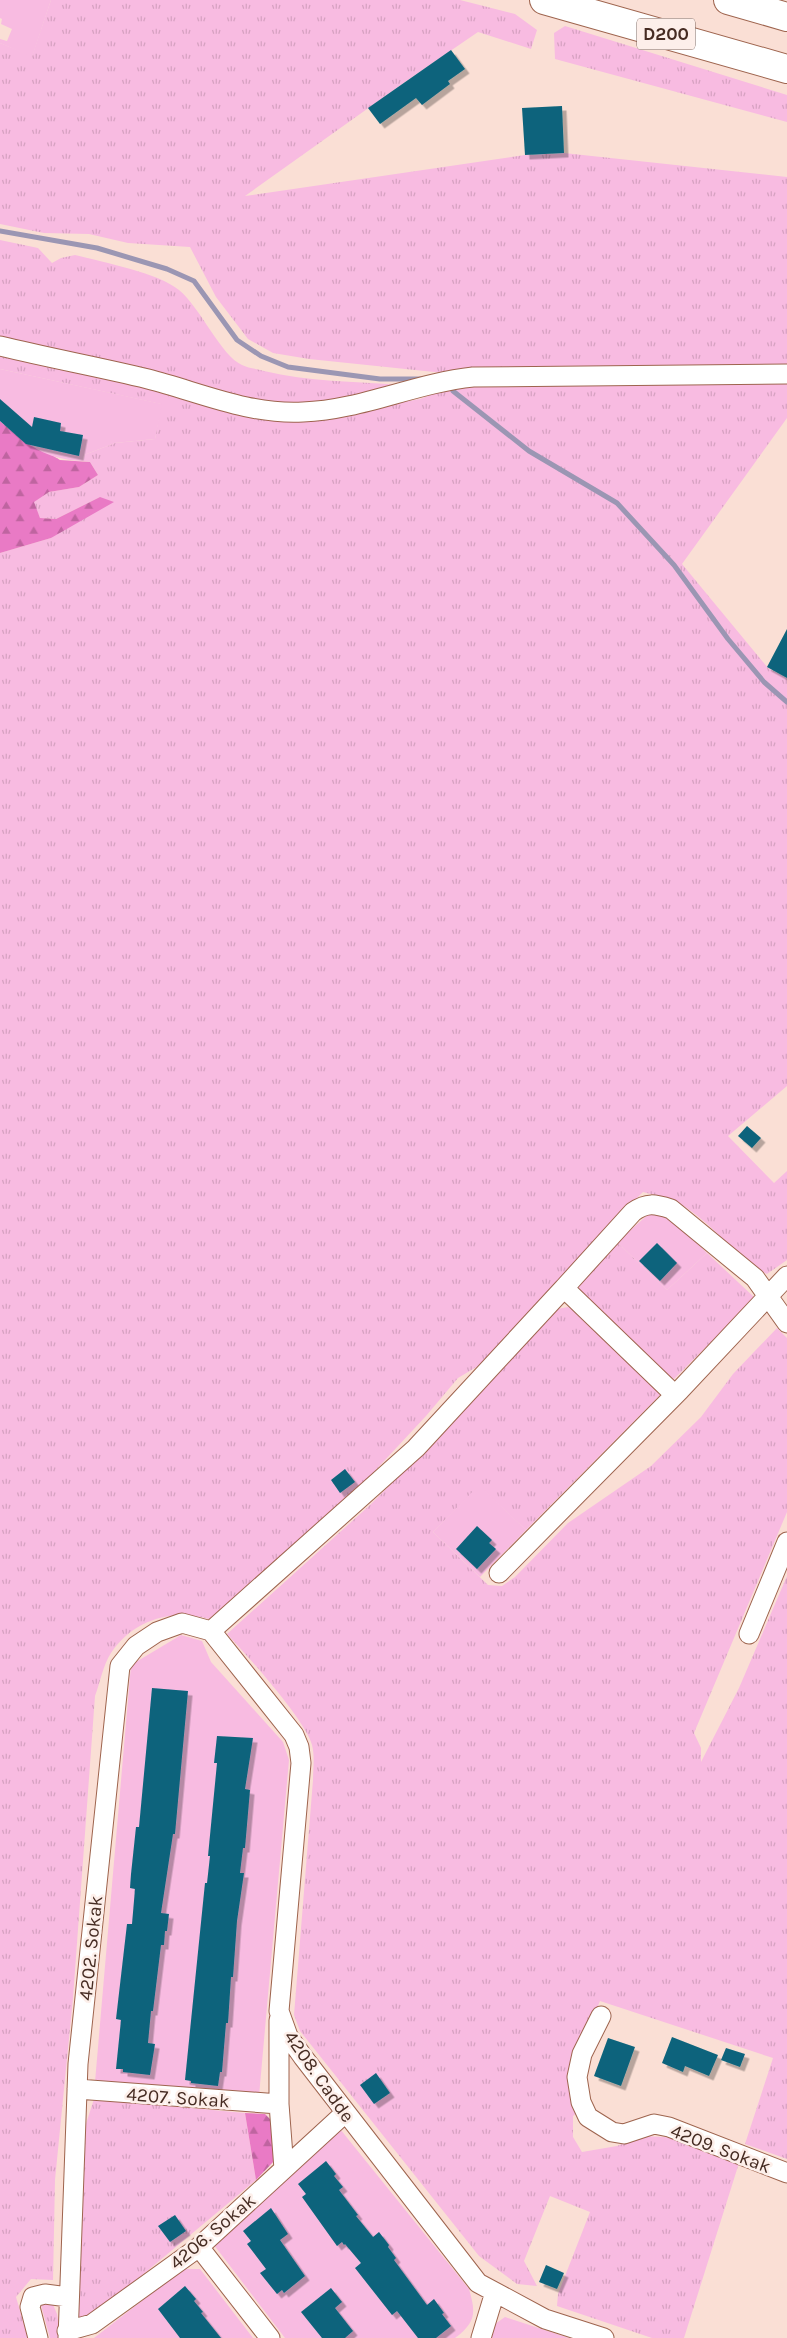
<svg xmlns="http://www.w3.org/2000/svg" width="787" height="2338" font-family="Karla,sans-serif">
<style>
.grass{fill:url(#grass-tufts)}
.forest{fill:url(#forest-firs)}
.green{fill:#f8bbe1}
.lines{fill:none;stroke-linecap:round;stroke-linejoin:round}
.stream{stroke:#9b96b3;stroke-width:5}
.building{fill:#0b647b;filter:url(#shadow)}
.street-casing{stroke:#9e644e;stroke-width:21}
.highway-casing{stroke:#9e644e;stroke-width:30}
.street{stroke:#fff;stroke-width:19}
.highway{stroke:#fff;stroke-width:28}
.labels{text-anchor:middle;stroke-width:5;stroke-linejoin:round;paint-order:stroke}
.shield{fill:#fdefea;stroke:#7d665f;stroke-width:1}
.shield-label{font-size:18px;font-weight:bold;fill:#462c23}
.street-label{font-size:19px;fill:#462c23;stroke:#fdefea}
</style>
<defs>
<pattern id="grass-tufts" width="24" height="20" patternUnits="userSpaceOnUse" patternTransform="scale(1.25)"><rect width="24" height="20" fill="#f8bbe1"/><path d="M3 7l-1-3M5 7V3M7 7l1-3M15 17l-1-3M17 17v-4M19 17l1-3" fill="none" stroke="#d6a1c1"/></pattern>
<pattern id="forest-firs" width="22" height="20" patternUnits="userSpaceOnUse" patternTransform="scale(1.25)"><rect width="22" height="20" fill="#e97ac5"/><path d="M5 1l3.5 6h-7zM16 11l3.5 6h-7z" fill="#bf64a0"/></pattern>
<filter id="shadow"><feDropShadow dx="4.5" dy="4.5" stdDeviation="0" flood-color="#0004"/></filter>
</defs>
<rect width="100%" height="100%" fill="#fadfd5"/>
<!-- grass -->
<path class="grass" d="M51,0H460L515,14L537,30L531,49L478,32L405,82L245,196L525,155L564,153L787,177V371L444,373L309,359L273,353L248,339L216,297L190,247L128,243L89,234L44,233L0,224V43L32,56Z
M565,26L787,95V122L555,59L554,33Z
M0,240L38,248L52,263L61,258L75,255C102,262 159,273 179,290C200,307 221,356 242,365C248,368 257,369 264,371C308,382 355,381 400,385L352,402L276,408L0,342Z
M0,350L293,422L420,399L455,386L787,383V418L682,564L768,668L787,678V1086L728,1136L774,1183L787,1171V1260L767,1274C736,1258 711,1221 680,1204C669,1198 655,1195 643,1192L605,1229L483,1363L458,1378L426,1416L344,1504L209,1619C172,1609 134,1619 111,1653C103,1665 100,1683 95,1696L73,1998L55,2180L53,2280L31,2279L16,2297L28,2338H0V553L51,538L100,497L56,519L40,518L33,502L49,492L79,487L98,475L90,462L82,461L84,455L115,443L155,439L161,404L0,369Z
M617,1242L667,1290L707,1253L755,1298L674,1379L659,1370L574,1285Z
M568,1307L586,1318L661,1394L526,1530L479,1486L433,1532L488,1585L502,1586L515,1577L568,1523L651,1466L701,1417L733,1374L777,1328L787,1338V1512L694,1733L701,1748V1762L739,1688L787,1576V2159L745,2144L773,2058L600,2001L573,2064L579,2111L573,2116V2137L582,2152L617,2146L642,2136L665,2137L690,2142L739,2163L684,2338H652L557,2306L558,2294L590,2212L550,2196L524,2261L537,2286L517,2284L479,2256L300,2031L294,2015L313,1780C313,1770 315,1756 312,1745C306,1721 246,1654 227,1634L370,1505L429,1446L557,1309Z
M94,2099L245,2113L256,2180L116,2297L77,2322L84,2130Z
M52,2302L57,2314L61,2338H50L41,2305Z"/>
<!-- forest -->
<path class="forest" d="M0,421L14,433L60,460L90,462L98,475L79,487L49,492L34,502L40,518L56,519L100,497L114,502L51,538L0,553Z
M245,2113L265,2114L271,2120L274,2161L256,2180Z"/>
<!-- green -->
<path class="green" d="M0,0H51L32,57L0,43V39L7,41L12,29L1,24L2,19L0,18Z
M0,369L162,404L155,439L115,443L84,455L82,461C44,459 28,445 0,421Z
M663,1210L707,1253L667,1290L617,1242L651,1212Z
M479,1485L526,1530L480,1577L433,1532Z
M181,1635L202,1641L211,1662L283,1742L289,1760L259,2096L95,2082L131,1665Z
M340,2129L469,2289C476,2313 476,2322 455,2338H285L214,2245Z
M183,2269H200L253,2338H94Z
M505,2317L569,2338H491L495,2324Z"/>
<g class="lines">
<!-- stream -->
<path class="stream" d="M0,231L97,248L167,269L194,281L237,340L261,356L288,367L380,379H422
M453,391L529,451L617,503L674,565L728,639L764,682L787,702"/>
</g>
<!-- building -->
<path class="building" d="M451,50L465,69L448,81L450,84L422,105L416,98L380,124L368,108Z
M562,106L564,153L525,155L522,108Z
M0,399L32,427L34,417L61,423L60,431L83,435L79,456L26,444L0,421Z
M787,629V678L767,667Z
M747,1126L761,1138L752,1148L738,1136Z
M657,1243L677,1263L660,1281L639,1261Z
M345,1469L355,1482L340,1493L331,1480Z
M477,1526L492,1540L489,1543L496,1549L477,1569L456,1549Z
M152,1688L188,1691L175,1834H173L161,1913L169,1914L167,1931H165L164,1945H161L153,2011H151L148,2043L155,2044L150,2075L123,2072V2069H116L121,2020L116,2019L127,1924H132L135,1889L130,1888L131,1874L136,1827H139Z
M217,1736L253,1738L245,1789L250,1790L245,1848H243L240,1873H244L237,1921L233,1977H231L228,2023H226L222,2072H220L218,2086L191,2083V2081L185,2080L205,1883H207L210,1856H208L217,1763H214Z
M672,2037L718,2055L709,2076L685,2066L683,2072L662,2063Z
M608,2038L635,2047L621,2086L594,2076Z
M726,2048L745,2054L740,2067L721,2060Z
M376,2073L390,2093L374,2104L360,2085Z
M326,2161L336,2174L334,2176L343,2187L339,2190L358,2215L356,2216L373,2237L379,2232L389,2245L388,2247L396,2258L394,2260L427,2305L434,2299L444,2313L442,2314L451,2326L436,2338H418L397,2311L392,2315L355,2268L361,2263L345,2244L344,2245L342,2242L337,2246L302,2197L306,2194L298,2184Z
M271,2208L288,2234L280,2240L305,2276L284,2293L282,2290L277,2294L260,2273L266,2269L247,2244L251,2241L243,2231Z
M175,2215L186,2231L170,2242L158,2226Z
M546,2265L564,2273L557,2289L539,2282Z
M185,2286L196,2299L194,2301L203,2312L201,2313L221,2338H180L158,2309Z
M331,2288L342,2302L335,2308L353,2331L345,2338H322L301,2312Z"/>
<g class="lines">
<defs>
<path id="street" d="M0,346C49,358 99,367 148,379C199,392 249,415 303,412C361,410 415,383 473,377L787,374
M675,1395L564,1288L633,1212C647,1202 655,1204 671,1209L755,1278L787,1323
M499,1573L680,1390L787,1276
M211,1631L294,1735L299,1747L301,1763L279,2011L288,2036L303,2057L478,2283L545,2319L604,2338
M211,1631L416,1448L564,1288
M749,1634L787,1542
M601,2016L582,2054L577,2077L581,2102L588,2117L612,2132L624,2134L654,2124L669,2127L787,2173
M279,2020V2104L284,2169
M77,2089L279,2104
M199,2247L270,2338
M67,2331L92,2324L199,2247L345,2113
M38,2338L30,2307L33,2297L45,2294L68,2297
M68,2338L78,2064L120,1666L136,1646L157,1632L182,1623L211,1631
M481,2338L495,2292"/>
<path id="highway" d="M544,0L787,69
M728,0L787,17"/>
</defs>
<!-- street casing -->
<use href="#street" class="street-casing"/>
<!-- highway casing -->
<use href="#highway" class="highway-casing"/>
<!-- street -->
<use href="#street" class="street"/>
<!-- highway -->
<use href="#highway" class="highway"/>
</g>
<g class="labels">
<!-- shield labels -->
<rect class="shield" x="637" y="18.5" width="58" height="31" rx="4"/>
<g class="shield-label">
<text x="666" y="40">D200</text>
</g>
<!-- street labels -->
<g class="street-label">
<text transform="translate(90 1948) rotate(-84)" y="7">4202. Sokak</text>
<text transform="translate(320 2076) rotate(55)" y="7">4208. Cadde</text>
<text transform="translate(178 2097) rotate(4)" y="7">4207. Sokak</text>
<text transform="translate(721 2148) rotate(21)" y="7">4209. Sokak</text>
<text transform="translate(212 2231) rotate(-40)" y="7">4206. Sokak</text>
</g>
</g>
</svg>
